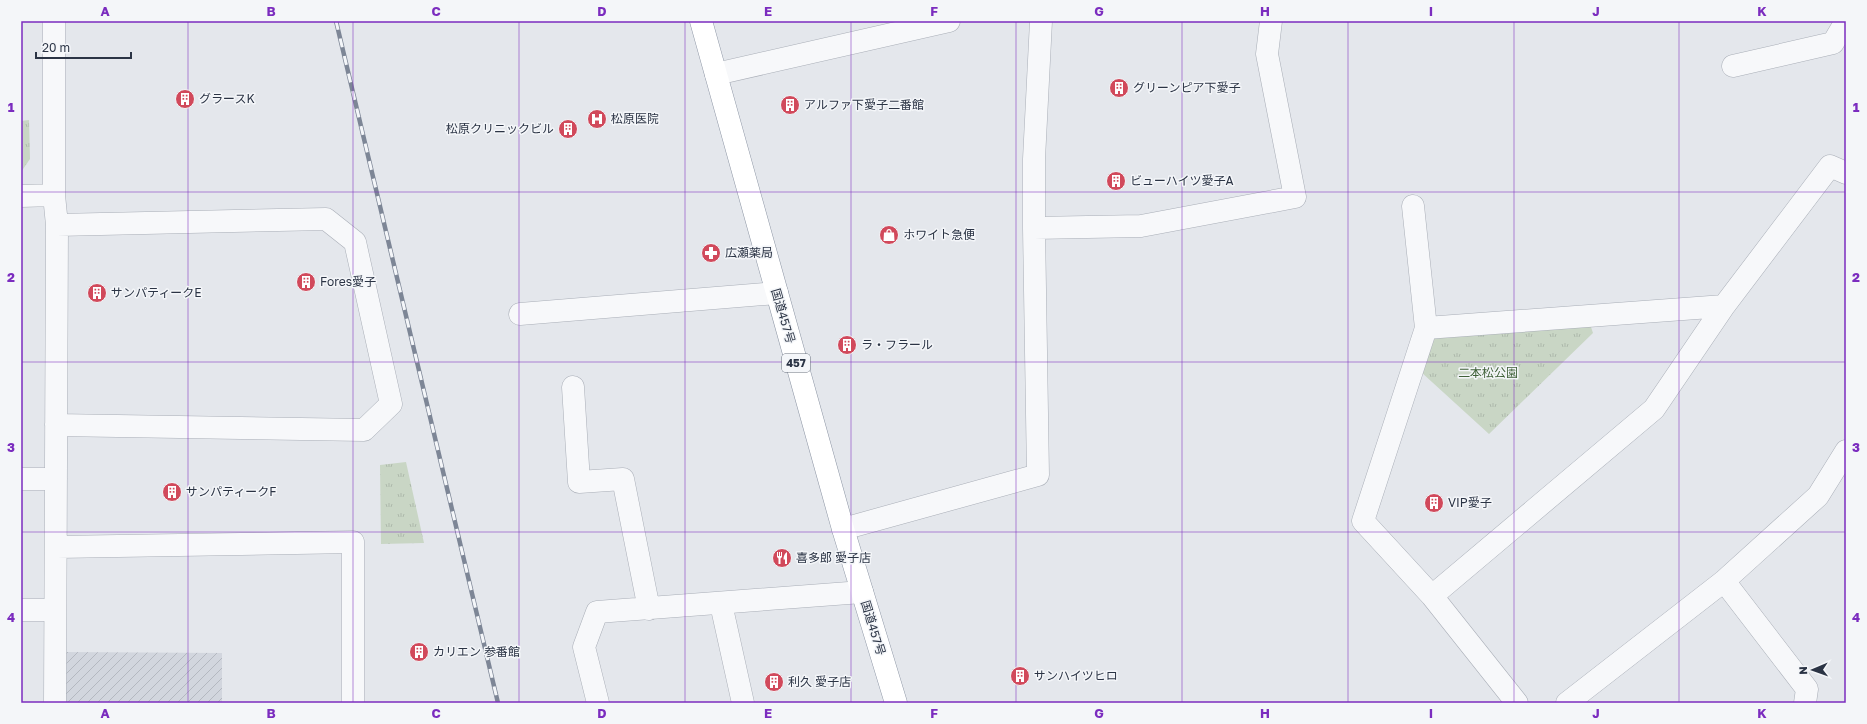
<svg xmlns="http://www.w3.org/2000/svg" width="1867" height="724" font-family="'Golos Text','Noto Sans JP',sans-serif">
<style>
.industrial{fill:url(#industrial-furrows)}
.grass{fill:url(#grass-tufts)}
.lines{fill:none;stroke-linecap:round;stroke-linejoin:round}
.minor-casing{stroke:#a9aeb7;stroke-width:23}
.trunk-casing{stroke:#8b94a3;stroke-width:23}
.minor{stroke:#f7f8fa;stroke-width:22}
.trunk{stroke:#fff;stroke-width:22}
.rail-casing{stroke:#7d8696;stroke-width:4.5}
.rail{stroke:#f4f6f9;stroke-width:3;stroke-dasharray:9;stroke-linecap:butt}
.grid{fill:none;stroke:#7b2cbf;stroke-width:1;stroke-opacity:0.55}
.labels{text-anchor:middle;stroke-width:3;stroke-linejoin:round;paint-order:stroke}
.shield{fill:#f4f6f9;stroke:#676e7b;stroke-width:1}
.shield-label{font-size:11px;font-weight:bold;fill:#2b3445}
.poi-label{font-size:12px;fill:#2b3445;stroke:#f4f6f9;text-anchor:start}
.street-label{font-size:12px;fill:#2b3445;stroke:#f4f6f9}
.park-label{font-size:12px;fill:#3f6138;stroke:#f4f6f9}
.neatline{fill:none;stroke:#7b2cbf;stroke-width:1.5}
.grid-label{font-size:13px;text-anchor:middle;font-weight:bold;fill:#7b2cbf}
</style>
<defs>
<pattern id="industrial-furrows" width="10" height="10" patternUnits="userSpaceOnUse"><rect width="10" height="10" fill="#d2d6de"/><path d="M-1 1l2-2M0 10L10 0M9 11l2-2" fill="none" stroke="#b4b8c0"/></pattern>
<pattern id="grass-tufts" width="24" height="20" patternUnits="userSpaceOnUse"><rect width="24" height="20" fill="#c9d6c5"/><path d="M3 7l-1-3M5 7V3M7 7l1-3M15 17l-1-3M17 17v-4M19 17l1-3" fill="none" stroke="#adb8ab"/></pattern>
</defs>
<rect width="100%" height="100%" fill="#e4e7ec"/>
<!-- industrial -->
<path class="industrial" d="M66,652L222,653V703H66Z"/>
<!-- grass -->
<path class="grass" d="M29,120L30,159L21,172V121Z
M1589,321L1593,333L1489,434L1421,372L1431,340L1441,333Z
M406,462L424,543L381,544L380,465Z"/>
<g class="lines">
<defs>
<path id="minor" d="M54,21V195L57,225L55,703
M1733,66L1833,43L1846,21
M716,74L949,21
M21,196L54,195
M1413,206L1426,328
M1034,228L1141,226L1295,197L1267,54L1271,21
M520,314L777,293
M573,387L579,482L623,479L649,609
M56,425L364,430L391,404L355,242L326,219L57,225
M21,479H56
M843,529L1038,475L1034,228V159L1041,21
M57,547L353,542V703
M1724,581L1807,689L1805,703
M1432,596L1363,521L1426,328L1724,306
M721,604L743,703
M21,610H55
M598,703L584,647L597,612L862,592
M1517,703L1432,596L1654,409L1724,306L1830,166L1846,173
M1567,703L1724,581L1818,496L1846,451"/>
<path id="trunk" d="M701,21L843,529L896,703"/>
</defs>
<!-- minor casing -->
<use href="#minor" class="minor-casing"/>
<!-- trunk casing -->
<use href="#trunk" class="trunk-casing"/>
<!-- minor -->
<use href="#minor" class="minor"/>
<!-- trunk -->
<use href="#trunk" class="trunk"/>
<defs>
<path id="rail" d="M336,21L498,703"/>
</defs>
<!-- rail casing -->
<use href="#rail" class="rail-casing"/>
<!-- rail -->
<use href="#rail" class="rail"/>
</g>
<!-- grid -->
<path class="grid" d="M188,21V703M353,21V703M519,21V703M685,21V703M851,21V703M1016,21V703M1182,21V703M1348,21V703M1514,21V703M1679,21V703M21,192H1846M21,362H1846M21,532H1846"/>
<!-- icons -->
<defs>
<symbol id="building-disc" viewBox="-11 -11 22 22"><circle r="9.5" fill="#d1495b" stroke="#f4f6f9"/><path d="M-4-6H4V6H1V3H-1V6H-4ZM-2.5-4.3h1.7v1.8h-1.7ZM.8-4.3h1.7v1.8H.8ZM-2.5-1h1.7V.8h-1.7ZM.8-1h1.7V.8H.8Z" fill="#fff"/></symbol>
<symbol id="hospital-disc" viewBox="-11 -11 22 22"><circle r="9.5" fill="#d1495b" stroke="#f4f6f9"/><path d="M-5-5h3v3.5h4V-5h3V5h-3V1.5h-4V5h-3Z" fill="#fff"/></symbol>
<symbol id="shop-disc" viewBox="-11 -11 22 22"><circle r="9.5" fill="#d1495b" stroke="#f4f6f9"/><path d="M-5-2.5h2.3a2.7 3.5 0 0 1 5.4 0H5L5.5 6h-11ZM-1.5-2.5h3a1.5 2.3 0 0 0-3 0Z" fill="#fff"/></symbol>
<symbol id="pharmacy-disc" viewBox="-11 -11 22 22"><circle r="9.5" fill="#d1495b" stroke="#f4f6f9"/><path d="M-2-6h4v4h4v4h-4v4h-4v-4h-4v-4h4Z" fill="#fff"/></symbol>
<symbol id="restaurant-disc" viewBox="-11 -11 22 22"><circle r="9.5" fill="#d1495b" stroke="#f4f6f9"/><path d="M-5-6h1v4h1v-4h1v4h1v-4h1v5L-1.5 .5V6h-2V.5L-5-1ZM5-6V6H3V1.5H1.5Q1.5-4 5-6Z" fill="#fff"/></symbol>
</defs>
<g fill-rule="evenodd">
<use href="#building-disc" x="1108" y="77" width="22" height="22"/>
<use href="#building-disc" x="174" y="88" width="22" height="22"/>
<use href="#building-disc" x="779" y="94" width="22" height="22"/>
<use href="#hospital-disc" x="586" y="108" width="22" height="22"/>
<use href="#building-disc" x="557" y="118" width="22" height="22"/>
<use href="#building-disc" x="1105" y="170" width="22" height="22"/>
<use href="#shop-disc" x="878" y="224" width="22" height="22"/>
<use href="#pharmacy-disc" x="700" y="242" width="22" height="22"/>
<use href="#building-disc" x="295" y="271" width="22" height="22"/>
<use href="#building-disc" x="86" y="282" width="22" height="22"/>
<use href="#building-disc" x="836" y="334" width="22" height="22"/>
<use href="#building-disc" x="161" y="481" width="22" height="22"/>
<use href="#building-disc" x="1423" y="492" width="22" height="22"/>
<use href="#restaurant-disc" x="771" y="547" width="22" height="22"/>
<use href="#building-disc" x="408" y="641" width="22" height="22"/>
<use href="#building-disc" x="1009" y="665" width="22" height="22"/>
<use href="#building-disc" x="763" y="671" width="22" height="22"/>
</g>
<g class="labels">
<!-- shield labels -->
<rect class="shield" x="782" y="354" width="28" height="18" rx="3"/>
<g class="shield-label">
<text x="796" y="367">457</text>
</g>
<!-- poi labels -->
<g class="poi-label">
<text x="1133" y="92">グリーンピア下愛子</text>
<text x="199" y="103">グラースK</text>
<text x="804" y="109">アルファ下愛子二番館</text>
<text x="611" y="123">松原医院</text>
<text x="554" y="133" text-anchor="end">松原クリニックビル</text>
<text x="1130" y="185">ビューハイツ愛子A</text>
<text x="903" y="239">ホワイト急便</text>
<text x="725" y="257">広瀬薬局</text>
<text x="320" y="286">Fores愛子</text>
<text x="111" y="297">サンパティークE</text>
<text x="861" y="349">ラ・フラール</text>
<text x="186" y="496">サンパティークF</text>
<text x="1448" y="507">VIP愛子</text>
<text x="796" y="562">喜多郎 愛子店</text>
<text x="433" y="656">カリエン 参番館</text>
<text x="1034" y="680">サンハイツヒロ</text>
<text x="788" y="686">利久 愛子店</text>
</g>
<!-- street labels -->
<g class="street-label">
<text transform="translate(783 316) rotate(74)" y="4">国道457号</text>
<text transform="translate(873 628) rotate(73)" y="4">国道457号</text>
</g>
<!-- park labels -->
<g class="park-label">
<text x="1488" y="377">二本松公園</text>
</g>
</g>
<!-- border -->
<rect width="1867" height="724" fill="none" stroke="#f4f6f9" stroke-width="44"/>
<!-- north arrow -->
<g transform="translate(1813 670) rotate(268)" stroke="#f4f6f9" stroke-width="3" paint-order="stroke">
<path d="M0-3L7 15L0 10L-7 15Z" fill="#2b3445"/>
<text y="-6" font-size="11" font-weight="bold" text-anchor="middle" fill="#2b3445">N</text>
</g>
<!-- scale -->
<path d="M36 52v6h95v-6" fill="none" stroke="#2b3445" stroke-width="2"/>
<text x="42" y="52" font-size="12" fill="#2b3445" stroke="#f4f6f9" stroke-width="3" paint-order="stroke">20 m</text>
<rect x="22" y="22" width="1823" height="680" class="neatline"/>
<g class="grid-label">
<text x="105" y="16">A</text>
<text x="271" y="16">B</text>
<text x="436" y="16">C</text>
<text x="602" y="16">D</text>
<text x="768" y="16">E</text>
<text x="934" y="16">F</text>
<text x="1099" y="16">G</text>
<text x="1265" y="16">H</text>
<text x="1431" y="16">I</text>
<text x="1596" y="16">J</text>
<text x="1762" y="16">K</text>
<text x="11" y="112">1</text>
<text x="1856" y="112">1</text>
<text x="11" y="282">2</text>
<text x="1856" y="282">2</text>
<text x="11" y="452">3</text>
<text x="1856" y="452">3</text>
<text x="11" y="622">4</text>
<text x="1856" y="622">4</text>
<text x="105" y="718">A</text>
<text x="271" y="718">B</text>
<text x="436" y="718">C</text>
<text x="602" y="718">D</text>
<text x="768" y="718">E</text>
<text x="934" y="718">F</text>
<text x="1099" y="718">G</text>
<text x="1265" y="718">H</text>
<text x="1431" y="718">I</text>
<text x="1596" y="718">J</text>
<text x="1762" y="718">K</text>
</g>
</svg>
